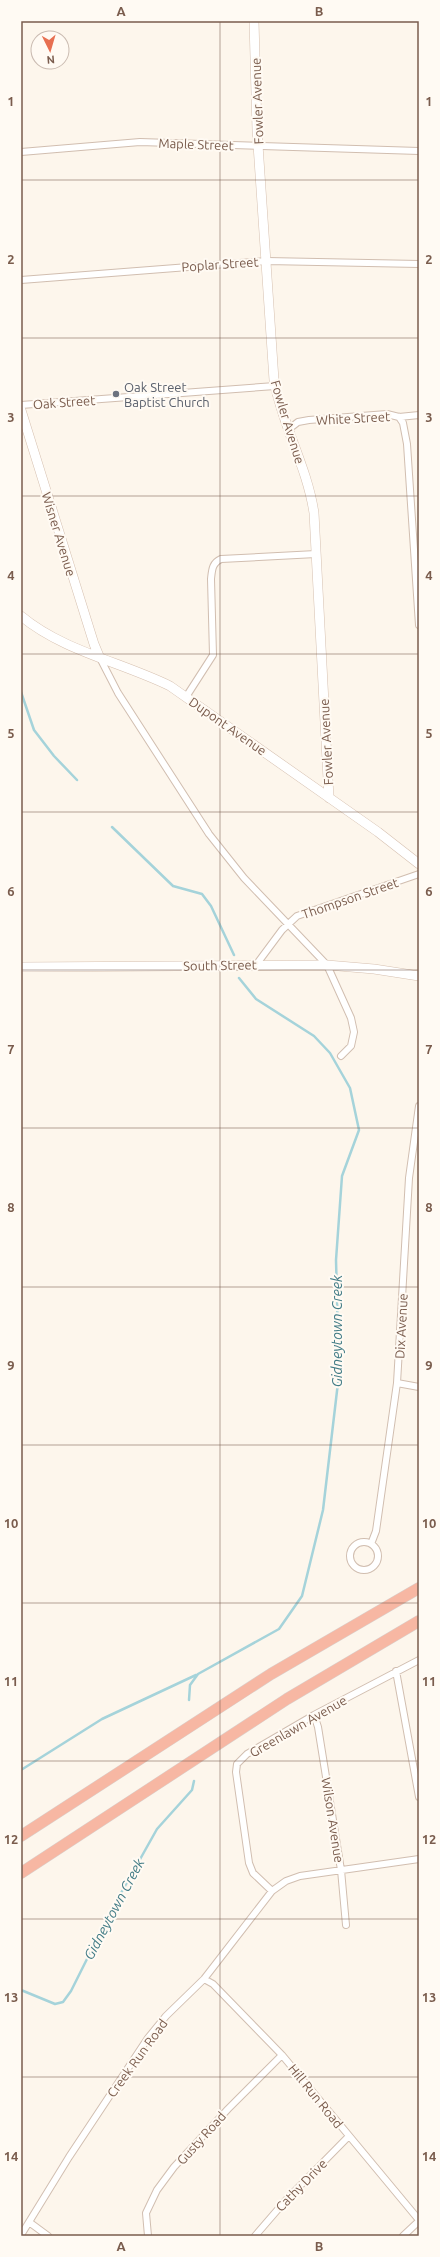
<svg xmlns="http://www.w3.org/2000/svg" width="440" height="2257" font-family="Ubuntu,sans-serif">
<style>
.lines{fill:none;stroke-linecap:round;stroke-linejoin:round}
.stream{stroke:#a5d3da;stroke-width:2.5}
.street-casing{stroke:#d1beb0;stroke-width:8}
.secondary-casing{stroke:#d6c0b0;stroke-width:10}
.highway-casing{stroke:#dad1cd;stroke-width:12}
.street{stroke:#fff;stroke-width:6}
.secondary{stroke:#fff;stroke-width:9}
.highway{stroke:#f7b7a3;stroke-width:11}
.grid{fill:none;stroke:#7a5c4d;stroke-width:1;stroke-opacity:0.55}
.worship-dot{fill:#6b7280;stroke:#fffaf3;stroke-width:1.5}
.labels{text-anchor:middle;stroke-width:4;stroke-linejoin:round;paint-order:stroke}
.street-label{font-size:13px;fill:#7a5c4d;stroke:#fffaf3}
.worship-label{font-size:13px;fill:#5b616d;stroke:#fffaf3;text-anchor:start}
.water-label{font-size:14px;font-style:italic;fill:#437c86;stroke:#fffaf3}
.neatline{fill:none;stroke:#7a5c4d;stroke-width:1.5}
.grid-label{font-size:13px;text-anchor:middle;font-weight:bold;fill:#7a5c4d}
</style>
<rect width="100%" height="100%" fill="#fdf6ec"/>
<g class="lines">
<!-- stream -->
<path class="stream" d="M21,692L34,730L54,756L77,780
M112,827L173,886L202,894L211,906L234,955
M189,1700L190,1685L198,1674L279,1629L302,1596L323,1510L339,1374L336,1260L342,1176L359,1130L350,1088L330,1053L314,1036L256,999L239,978
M21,1770L102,1719L196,1675
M21,1990L55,2004L63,2002L71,1991L111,1911L157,1829L192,1790L194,1781"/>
<defs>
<path id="street" d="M21,152L140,142L419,151
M21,280L267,261L419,264
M21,405L275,386
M399,417L403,423L407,444L419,625
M289,429L298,422L309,420L387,414L399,417L419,415
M100,658L118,693L209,834L244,878L327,965L351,1018L354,1032L351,1046L341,1056
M186,697L213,655L211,579C212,570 212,563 221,559L316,554
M256,965L282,930L297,916L419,874
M397,1383L419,1387
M350 1556a14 14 0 1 1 28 0a14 14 0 1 1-28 0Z
M371,1544L376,1531L397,1383L409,1178L419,1106
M396,1671L419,1797
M314,1715L318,1727L341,1870L346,1925
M272,1891L253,1873L249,1863L236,1772L237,1764L247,1754L314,1715L419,1660
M204,1979L213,1984L282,2055L419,2220
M29,2222L48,2236
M21,2235L69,2157L148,2038L166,2016L204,1979L272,1891L286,1881L300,1876L419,1859
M148,2236L146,2213L157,2190L174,2167L228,2109L282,2055
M255,2236L286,2200L349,2136
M403,2236L419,2221"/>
<path id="secondary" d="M254,21L257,130L274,380C282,425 307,466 314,513L329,798
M21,410L94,644L99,656
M21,616C63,651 121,662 170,686L378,832L419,864
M21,967L327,965L374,969L419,976"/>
<path id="highway" d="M21,1836L271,1674L419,1588
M21,1873L287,1699L419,1621"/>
</defs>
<!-- street casing -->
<use href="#street" class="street-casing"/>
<!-- secondary casing -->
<use href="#secondary" class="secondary-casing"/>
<!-- highway casing -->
<use href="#highway" class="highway-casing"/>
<!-- street -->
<use href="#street" class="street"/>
<!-- secondary -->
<use href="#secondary" class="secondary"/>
<!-- highway -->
<use href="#highway" class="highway"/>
</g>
<!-- grid -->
<path class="grid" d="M220,21V2236M21,180H419M21,338H419M21,496H419M21,654H419M21,812H419M21,970H419M21,1128H419M21,1287H419M21,1445H419M21,1603H419M21,1761H419M21,1919H419M21,2077H419"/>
<!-- markers -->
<circle class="worship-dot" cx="116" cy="394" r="4"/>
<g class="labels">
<!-- street labels -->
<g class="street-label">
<text transform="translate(257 101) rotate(-92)" y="5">Fowler Avenue</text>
<text transform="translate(196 144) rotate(2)" y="5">Maple Street</text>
<text transform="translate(220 264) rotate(-4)" y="5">Poplar Street</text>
<text transform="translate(64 402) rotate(-4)" y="5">Oak Street</text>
<text transform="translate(353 418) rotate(-3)" y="5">White Street</text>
<text transform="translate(288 422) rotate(73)" y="5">Fowler Avenue</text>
<text transform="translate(59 534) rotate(73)" y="5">Wisner Avenue</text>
<text transform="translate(228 726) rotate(35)" y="5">Dupont Avenue</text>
<text transform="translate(326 742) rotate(-93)" y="5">Fowler Avenue</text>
<text transform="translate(350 898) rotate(-19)" y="5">Thompson Street</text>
<text transform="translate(220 965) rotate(-1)" y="5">South Street</text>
<text transform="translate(401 1326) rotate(-87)" y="5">Dix Avenue</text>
<text transform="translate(298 1726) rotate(-30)" y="5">Greenlawn Avenue</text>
<text transform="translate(333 1820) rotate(81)" y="5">Wilson Avenue</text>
<text transform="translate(137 2058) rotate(-54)" y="5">Creek Run Road</text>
<text transform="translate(316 2096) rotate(51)" y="5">Hill Run Road</text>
<text transform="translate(201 2138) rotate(-48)" y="5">Gusty Road</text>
<text transform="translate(301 2185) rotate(-46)" y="5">Cathy Drive</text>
</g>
<!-- worship labels -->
<g class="worship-label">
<text x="124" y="392">Oak Street<tspan x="124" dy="15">Baptist Church</tspan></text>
</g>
<!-- water labels -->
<g class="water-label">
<text transform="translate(337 1331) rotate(-90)" y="5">Gidneytown Creek</text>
<text transform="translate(114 1909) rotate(-62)" y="5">Gidneytown Creek</text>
</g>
</g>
<!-- border -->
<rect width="440" height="2257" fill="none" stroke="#fffaf3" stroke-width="44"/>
<!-- north arrow -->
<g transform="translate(50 50) rotate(175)"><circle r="19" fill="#fffaf3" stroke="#cabbb1"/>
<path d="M0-3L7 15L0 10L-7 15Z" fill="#e76f51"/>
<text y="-6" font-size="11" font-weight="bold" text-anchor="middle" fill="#7a5c4d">N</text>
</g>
<rect x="22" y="22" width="396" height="2213" class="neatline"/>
<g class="grid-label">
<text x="121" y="16">A</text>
<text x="319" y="16">B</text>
<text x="11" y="106">1</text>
<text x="429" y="106">1</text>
<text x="11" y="264">2</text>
<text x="429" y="264">2</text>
<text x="11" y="422">3</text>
<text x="429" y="422">3</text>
<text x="11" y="580">4</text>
<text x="429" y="580">4</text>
<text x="11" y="738">5</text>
<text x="429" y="738">5</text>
<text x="11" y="896">6</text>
<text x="429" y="896">6</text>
<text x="11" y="1054">7</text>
<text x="429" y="1054">7</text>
<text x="11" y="1212">8</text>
<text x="429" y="1212">8</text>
<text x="11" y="1370">9</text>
<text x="429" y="1370">9</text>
<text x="11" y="1528">10</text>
<text x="429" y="1528">10</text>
<text x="11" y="1686">11</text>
<text x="429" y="1686">11</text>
<text x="11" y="1844">12</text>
<text x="429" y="1844">12</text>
<text x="11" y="2002">13</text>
<text x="429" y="2002">13</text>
<text x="11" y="2161">14</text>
<text x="429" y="2161">14</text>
<text x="121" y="2251">A</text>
<text x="319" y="2251">B</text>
</g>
</svg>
